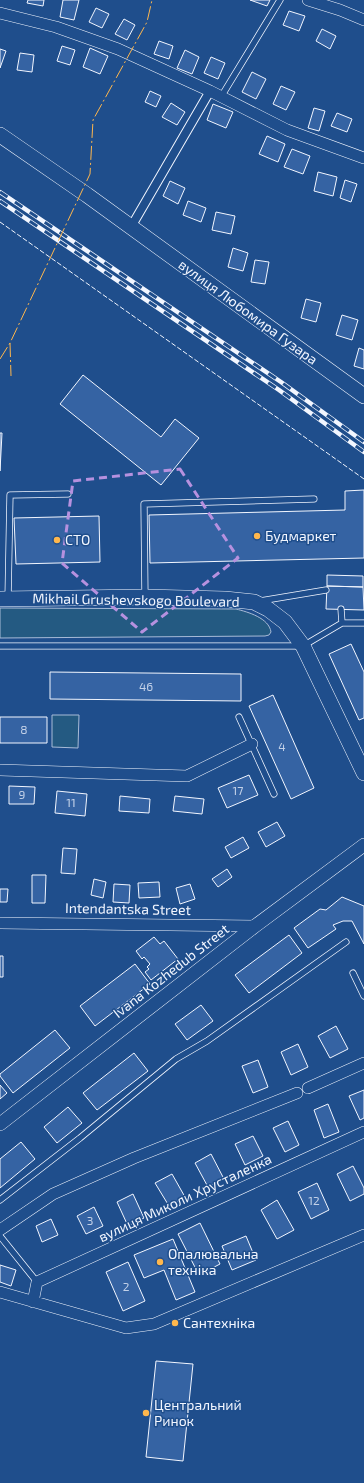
<svg xmlns="http://www.w3.org/2000/svg" width="364" height="1483" font-family="'Exo 2',sans-serif">
<style>
.green{fill:#245a82;stroke:#a8bbd7}
.building{fill:#3563a3;stroke:#f2f6ff}
.lines{fill:none;stroke-linecap:round;stroke-linejoin:round}
.service-casing{stroke:#f2f6ff;stroke-width:7}
.pedestrian-casing{stroke:#f2f6ff;stroke-width:10}
.minor-casing{stroke:#f2f6ff;stroke-width:12}
.tertiary-casing{stroke:#f2f6ff;stroke-width:14}
.secondary-casing{stroke:#f2f6ff;stroke-width:16}
.service{stroke:#1f4e8c;stroke-width:5.5}
.pedestrian{stroke:#1f4e8c;stroke-width:8}
.minor{stroke:#1f4e8c;stroke-width:11}
.tertiary{stroke:#1f4e8c;stroke-width:13}
.secondary{stroke:#1f4e8c;stroke-width:15}
.rail-casing{stroke:#f2f6ff;stroke-width:4.5}
.rail{stroke:#1f4e8c;stroke-width:3;stroke-dasharray:9;stroke-linecap:butt}
.fence{stroke:#f2f6ff;stroke-width:1;stroke-dasharray:5 2;stroke-linecap:butt}
.power{stroke:#ffb74d;stroke-width:1;stroke-dasharray:14 3 2 3;stroke-linecap:butt}
.marked{fill:none;stroke:#b691df;stroke-width:3;stroke-dasharray:8 5;stroke-linejoin:round}
.poi-dot{fill:#ffb74d;stroke:#1f4e8c;stroke-width:1.5}
.labels{text-anchor:middle;stroke-width:3;stroke-linejoin:round;paint-order:stroke}
.number-label{font-size:12px;fill:#c3d1e8}
.street-label{font-size:14px;fill:#f2f6ff;stroke:#1f4e8c}
.poi-label{font-size:14px;fill:#f2f6ff;stroke:#1f4e8c;text-anchor:start}
</style>
<rect width="100%" height="100%" fill="#1f4e8c"/>
<!-- green -->
<path class="green" d="M0,608L236,609C248,612 269,618 271,632L269,635L265,636L0,638Z
M52,715H79L78,748L52,747Z"/>
<!-- building -->
<path class="building" d="M28,0H44L43,6L27,3Z
M63,0H79L74,20L60,17Z
M250,0H270L267,6Z
M96,8L109,14L102,28L89,22Z
M289,11L305,16L299,31L283,25Z
M124,19L135,25L127,40L115,34Z
M322,29L336,36L330,49L316,41Z
M159,41L173,46L169,59L154,54Z
M62,46L75,50L70,65L57,61Z
M90,48L108,56L100,74L83,67Z
M0,49L6,51L0,68Z
M185,50L199,57L192,74L177,68Z
M20,53L34,55L32,72L17,70Z
M211,57L225,63L218,79L204,73Z
M252,72L266,79L256,99L242,92Z
M281,86L295,92L286,110L273,104Z
M150,91L161,96L156,107L145,102Z
M171,103L185,112L177,125L162,117Z
M213,104L233,112L226,128L207,120Z
M314,108L325,111L319,131L308,128Z
M337,113L352,119L347,132L331,126Z
M267,136L285,144L278,162L259,154Z
M292,149L310,156L303,174L284,167Z
M318,172L337,177L333,196L314,191Z
M345,180L357,184L351,202L340,198Z
M170,181L185,188L178,204L163,196Z
M188,201L206,208L201,222L183,215Z
M216,212L235,216L231,234L212,230Z
M233,248L248,253L243,271L228,267Z
M255,260L269,262L265,284L251,282Z
M306,299L321,303L316,322L301,318Z
M342,315L358,320L352,340L336,335Z
M359,348L364,350V369L354,366Z
M83,375L161,437L175,419L199,438L161,485L60,404Z
M0,433H2L0,471Z
M364,490V558L150,563L149,515L345,510V491Z
M99,516L100,562L16,564L14,518Z
M327,575L363,576V587L327,586Z
M327,586L363,587L364,610L326,609Z
M351,644L364,672V718L359,720L329,654Z
M50,672L241,674V701L50,699Z
M273,695L314,788L291,799L249,706Z
M0,717H47V743H0Z
M249,775L258,795L227,808L218,788Z
M9,786L35,787L34,804H9Z
M57,791L87,794L85,816L55,813Z
M120,796L150,799L149,813L119,811Z
M175,796L204,799L202,814L173,811Z
M277,822L285,836L266,847L258,832Z
M243,837L249,848L231,858L225,847Z
M63,848L77,849L75,874L61,873Z
M227,869L232,877L218,887L212,879Z
M32,875H46L45,903H32Z
M94,879L106,882L103,898L91,895Z
M159,882L160,897L139,898L138,883Z
M114,884L130,885L129,903L113,902Z
M190,884L195,899L180,904L176,888Z
M0,889H8L7,902H0Z
M342,897L364,906V944L352,921H343L333,925L336,929L308,948L294,928L320,909L326,910Z
M289,935L302,953L249,993L235,975Z
M154,937L160,944L164,941L178,959L151,980L145,972L149,969L147,967L150,964L144,957L142,959L136,951Z
M0,956H3V977H0Z
M135,964L150,984L95,1026L80,1006Z
M201,1005L213,1021L187,1040L175,1024Z
M336,1026L348,1049L330,1058L318,1036Z
M55,1030L70,1048L13,1093L0,1076V1074Z
M298,1044L308,1067L291,1075L281,1052Z
M134,1053L148,1071L97,1110L83,1093Z
M258,1060L268,1087L253,1093L242,1066Z
M0,1085L7,1093L0,1099Z
M364,1090V1118L360,1120L349,1096Z
M328,1104L339,1132L324,1138L314,1110Z
M68,1107L82,1123L57,1143L44,1127Z
M288,1121L299,1145L285,1152L273,1128Z
M253,1136L263,1156L245,1165L235,1144Z
M21,1142L35,1159L0,1188V1159Z
M211,1154L224,1179L208,1187L195,1163Z
M353,1166L364,1188V1194L350,1201L337,1174Z
M172,1174L185,1197L169,1206L155,1183Z
M317,1183L329,1210L311,1219L298,1192Z
M133,1194L144,1218L128,1226L117,1202Z
M277,1200L294,1230L277,1239L261,1210Z
M94,1207L103,1226L86,1234L77,1216Z
M51,1219L58,1235L42,1242L36,1226Z
M200,1223L220,1264L199,1275L178,1234Z
M246,1236L256,1260L232,1270L222,1246Z
M173,1239L195,1292L176,1300L164,1270L144,1278L134,1255Z
M128,1262L145,1301L123,1311L106,1272Z
M0,1265L16,1270L11,1286L0,1282Z
M156,1361L193,1364L183,1461L146,1457Z"/>
<g class="lines">
<defs>
<path id="service" d="M221,97L280,0
M145,597L144,504L314,499
M8,599L10,495L68,494
M260,601L326,590
M341,609L342,623
M0,646H303L342,623H364
M239,717L274,794
M353,973L364,996
M0,1200L80,1138L176,1059L207,1041L346,942
M0,1236L37,1282"/>
<path id="pedestrian" d="M131,227L210,91"/>
<path id="minor" d="M308,0L340,10L364,20
M0,13L56,27L118,49L210,91L287,130L364,158
M0,770L187,776L252,744
M0,923L255,926
M308,1088L364,1063
M0,1230L53,1194L134,1158L297,1093
M0,1292L126,1328L154,1324L364,1235
M33,1302L37,1282L364,1132"/>
<path id="tertiary" d="M0,1124L255,926L364,845"/>
<path id="secondary" d="M0,135L87,195L364,396
M0,599L145,597L225,599L254,602L268,609L285,622L303,646L364,773"/>
</defs>
<!-- service casing -->
<use href="#service" class="service-casing"/>
<!-- pedestrian casing -->
<use href="#pedestrian" class="pedestrian-casing"/>
<!-- minor casing -->
<use href="#minor" class="minor-casing"/>
<!-- tertiary casing -->
<use href="#tertiary" class="tertiary-casing"/>
<!-- secondary casing -->
<use href="#secondary" class="secondary-casing"/>
<!-- service -->
<use href="#service" class="service"/>
<!-- pedestrian -->
<use href="#pedestrian" class="pedestrian"/>
<!-- minor -->
<use href="#minor" class="minor"/>
<!-- tertiary -->
<use href="#tertiary" class="tertiary"/>
<!-- secondary -->
<use href="#secondary" class="secondary"/>
<defs>
<path id="rail" d="M0,192L281,382L364,442
M0,201L279,390L364,452"/>
</defs>
<!-- rail casing -->
<use href="#rail" class="rail-casing"/>
<!-- rail -->
<use href="#rail" class="rail"/>
<!-- fence -->
<path class="fence" d="M0,222L364,479"/>
<!-- power -->
<path class="power" d="M10,343L11,376
M0,359L10,343L90,174L93,120L147,22L152,0"/>
</g>
<!-- marked area -->
<path class="marked" d="M180,469L238,558L142,632L62,563L73,481Z"/>
<!-- markers -->
<g class="poi-dot">
<circle cx="257" cy="536" r="4"/>
<circle cx="57" cy="540" r="4"/>
<circle cx="160" cy="1262" r="4"/>
<circle cx="175" cy="1323" r="4"/>
<circle cx="146" cy="1413" r="4"/>
</g>
<g class="labels">
<!-- number labels -->
<g class="number-label">
<text x="146" y="691">46</text>
<text x="24" y="734">8</text>
<text x="282" y="751">4</text>
<text x="238" y="795">17</text>
<text x="22" y="799">9</text>
<text x="71" y="807">11</text>
<text x="314" y="1205">12</text>
<text x="90" y="1225">3</text>
<text x="126" y="1291">2</text>
</g>
<!-- street labels -->
<g class="street-label">
<text transform="translate(248 312) rotate(36)" y="5">вулиця Любомира Гузара</text>
<text transform="translate(136 600) rotate(1)" y="5">Mikhail Grushevskogo Boulevard</text>
<text transform="translate(128 909) rotate(1)" y="5">Intendantska Street</text>
<text transform="translate(171 971) rotate(-38)" y="5">Ivana Kozhedub Street</text>
<text transform="translate(185 1198) rotate(-25)" y="5">вулиця Миколи Хрусталенка</text>
</g>
<!-- poi labels -->
<g class="poi-label">
<text x="265" y="541">Будмаркет</text>
<text x="65" y="545">СТО</text>
<text x="168" y="1259">Опалювальна<tspan x="168" dy="16">техніка</tspan></text>
<text x="183" y="1328">Сантехніка</text>
<text x="154" y="1410">Центральний<tspan x="154" dy="16">Ринок</tspan></text>
</g>
</g>
</svg>
